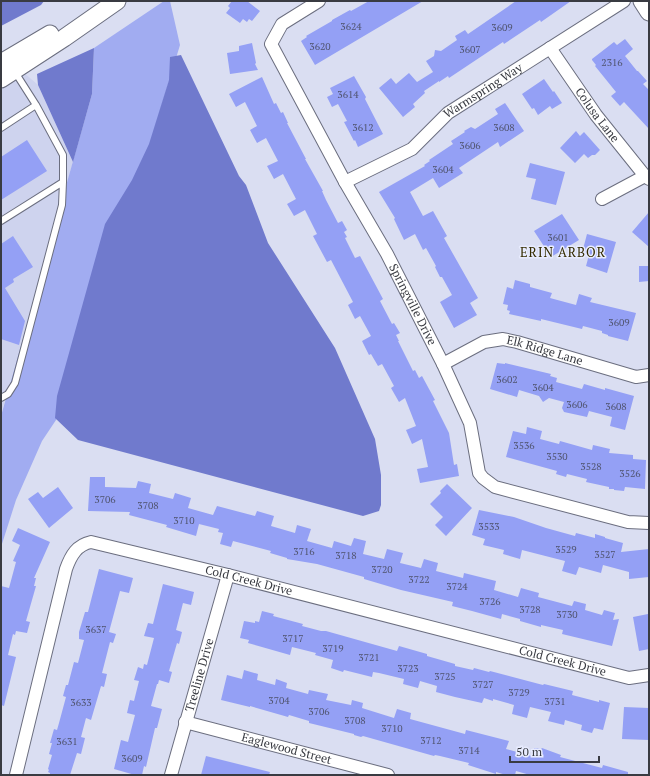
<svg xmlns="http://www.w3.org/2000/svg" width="650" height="776" font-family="'PT Serif',serif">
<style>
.built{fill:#ced3ee}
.forest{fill:#a1acf1}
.water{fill:#707acd}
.building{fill:#94a0f5}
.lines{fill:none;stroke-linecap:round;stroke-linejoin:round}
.lane-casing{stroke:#6b6e7f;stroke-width:8}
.street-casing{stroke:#6b6e7f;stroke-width:14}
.secondary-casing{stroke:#6b6e7f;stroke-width:19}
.lane{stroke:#fff;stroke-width:6}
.street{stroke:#fff;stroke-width:12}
.secondary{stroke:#fff;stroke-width:17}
.labels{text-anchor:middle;stroke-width:3;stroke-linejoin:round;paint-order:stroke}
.number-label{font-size:10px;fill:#50546f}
.street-label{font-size:12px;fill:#393b42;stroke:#e8ecff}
.neighbourhood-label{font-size:13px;letter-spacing:1px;fill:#352c01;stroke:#e8ecff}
</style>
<rect width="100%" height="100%" fill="#dadef2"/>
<!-- built -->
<path class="built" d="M1,53L38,85L73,162L1,414Z"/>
<!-- forest -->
<path class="forest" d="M164,1H170L180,45L149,147L58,417L42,441L16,500L1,547V416L92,94L94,48Z"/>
<!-- water -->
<path class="water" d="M1,1H44L41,5L1,26Z
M94,48L92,94L73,162L38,85L37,74Z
M181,55L239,176L246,185L268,243L335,348L375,439L381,475V505L379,511L363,516L78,440L55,418L57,396L105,224L132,180L149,144L169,80L170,57Z"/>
<!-- building -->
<path class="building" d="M232,1H247L260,11L252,21L249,19L247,22L243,19L240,23L226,13L230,8L228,6Z
M369,1H423L315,65L301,41L307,37L306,36L332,21V20L350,10L351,11Z
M516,1H571L541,22L540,20L504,44L503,42L449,78L448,76L439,82V81L424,91L425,93L413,104L415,107L403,117L379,88L391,78L396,84L409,73L417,82L433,72L426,61L434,56L435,50L441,51L457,40L455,36L465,30L468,34Z
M625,39L633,49L625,56L637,71H638L647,81L643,84L649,90V129L624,102L620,106L611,96L616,92L595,66L596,65L592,60V59L614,42L617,45Z
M252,43L256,63L255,64L258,70L230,74L227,53L239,51V46Z
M354,76L366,97L365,99L383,134L358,147L355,140L354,141L344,122L347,121L338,104L332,107L327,97L333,94L330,88Z
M262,77L274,104L276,103L281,113L283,112L288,123H287L306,159H305L323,191H322L326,200L338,223L342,221L347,230L344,232L347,237L345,238L355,258L360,256L383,299L380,301L392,324L394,323L400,333L396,335L399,341H398L413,371L415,370L419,378L422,376L435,400L433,401L449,433L454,465L457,464L459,476L420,483L417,469L428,467L422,439L412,444L406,430L416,426L405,398L399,402L391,388L394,386L382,364L378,366L371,354L369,355L362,341L371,336L360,316L355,319L348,305L353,302L331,260L327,262L313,236L317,234L305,210L294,216L287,204L296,199L283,174L274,179L267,166L278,161L266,138L257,143L250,130L257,126L245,102L236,107L229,94Z
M544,79L553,92L554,91L562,103L552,109L550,106L538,115L534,108L532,109L522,94Z
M505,103L524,131L500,147L498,142L459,168L463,173L439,188L433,178L410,192L423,216L433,211L447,236L444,238L478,298L470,303L477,315L454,328L440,302L452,295L442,277H440L435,267L436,266L426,248L423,250L415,234L404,240L394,219L395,218L379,192L425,166L424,165L430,161L429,160L453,144L451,141L465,132L464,131L471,127L475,129L498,114L495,109Z
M576,131L580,136L584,132L600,150L595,155H592L588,158L584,154L575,163L560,148Z
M27,140L47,171L1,200V157Z
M530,163L565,172L556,205L531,199L536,179L526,177Z
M649,212V247L632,232Z
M562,214L579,240L551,257L534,231Z
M587,234L616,242L607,273L586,266L589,255L582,253Z
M13,236L33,267L13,279L14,282L5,288L25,321L19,345L1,339V244Z
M639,266H649V281L639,282Z
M515,280L530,284V287L552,293L550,298L576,305L579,294L592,298L590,302L636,313L628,341L608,336V335L602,333V331L583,326L582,329L541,319V321L509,314L510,311L507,310L508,305L503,304L507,287L513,289Z
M497,363L505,364V363L551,374L550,376L557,378L556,382L582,389L584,384L605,390V388L634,396L625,430L610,426L612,417L589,411L587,417L564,412L562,408L564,402L549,398L543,402L539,396L519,390L517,397L490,389Z
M527,427L542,431L540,439L559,444L560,441L592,450L593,445L610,449L609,453L633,455V459L646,460L645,489L625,487L624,491L614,490V489H609V487L586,482L587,479L567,474L566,477L556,474L557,471L506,457L513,431L526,434Z
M90,477H105V487L136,488L138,481L151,484L149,493L173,499L175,493L191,498L188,508L213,515L217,506L255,516L257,511L274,516L271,526L295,533L297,525L311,529L307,541L332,548L334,541L351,546L354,538L366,541L363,554L384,559L387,549L403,553L400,563L421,568L424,559L438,563L436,571L463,578L464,573L496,581L494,590L518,597L521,588L539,593L538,597L572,606L574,601L586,604L585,610L602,615L604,610L615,613L613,620L619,619L612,646L562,634L563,630L541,625V627L520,621V619L502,614L501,619L472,611L452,606L453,602L401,590L364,579V577L317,564L287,559V558L270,553L271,551L233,541L231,547L220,544L223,533L218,532L219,529L199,524L196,536L166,527L167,525L129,515L130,512L88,511Z
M447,484L472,508L446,536L435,525L443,517L430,504L441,493L440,491Z
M58,487L73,508L49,528L28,499L38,492L43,498Z
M479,510L514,517L546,528L575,536L576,533L595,538V534L605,537V538L623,543L621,552L649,549V577L629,579V572L603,565L601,573L579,567L576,575L562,571L565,561L522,550L520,559L503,554L504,550L483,545L485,539L472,535Z
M18,528L50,542L34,578H36L34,586H36L26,621L30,622L27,633L16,631L15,635L13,634L8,655L16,657L4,706L1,705V586L9,588L16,562L13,561L20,545L12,541Z
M99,569L133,578L129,593L120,591L109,632L116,634L113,643L110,642L102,673L107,674L104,687L101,686L91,720L86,718L81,737L85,738L81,754L77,753L70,775H50V773L48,772L49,770L48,769L52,755L49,754L52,743H50L54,729L57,730L59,723L66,697L63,696L66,685H68L74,662L78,663L84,640L79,639V632L85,612H88Z
M163,584L194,592L191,605L183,603L176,630L182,632L179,644L177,643L169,671L172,672L169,683L159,680L158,684H157L151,706L162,709L157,728H155L146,767L144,766L142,775H135L114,769L121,740L128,742L135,715L127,713L130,700L134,701L139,681L134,680L138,667L143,669L144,664L147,665L154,638L144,636L148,623L153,624Z
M262,611L274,614L273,616L303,624L302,626L321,631H326L397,651L399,646L427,654V656L455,664V666L473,670L474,668L489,672L490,671L543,685L544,684L573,691L572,695L599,702V700L610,703L603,730L594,728L592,733L581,730L582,725L565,720L564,725L548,721L551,712L530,707L527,718L512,714L514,705L493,699V701L484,698L482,703L455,697L436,692L437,686L420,681L418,688L403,684L404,679L379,673L373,672L372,677L344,670L343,672L331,668L333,660L315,655L316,653L292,647L290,655L248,643L249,640L240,638L244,621L255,623V621L259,622Z
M648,614L649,620V649L639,651L633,617Z
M244,670L258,674L257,680L275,685L276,679L287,683L286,688L308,694L309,690L328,694L326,700L351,705L352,700L363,703L362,708L394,718L397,709L411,713L410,719L465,734L466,730L509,741L506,749L532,756L534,748L541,749L542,748L561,755L560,757L602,768L603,765L628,772V775H530L516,771L515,775H506L496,772V774L468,765L469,763L440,756L435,755L434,756L363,736L361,737L354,735V734L309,723V721L289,715L288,717L250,706V707L221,700L227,675L242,679Z
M624,707L649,708V740L622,739Z
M206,756L270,772L269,775H201Z"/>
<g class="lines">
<defs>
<path id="lane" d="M1,128L36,105
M1,221L63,182V155L36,105L15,72
M1,398L8,394L15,383L62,205L63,182"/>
<g id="street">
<path id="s1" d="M319,1L282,24L271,44L345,182L387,254L443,364L470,423L479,473L483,478L495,487L628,522L649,523"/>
<path id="s2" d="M550,48L596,115L645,176L649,179"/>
<path id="s3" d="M345,182L412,149L448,113L624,1"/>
<path d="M602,199L645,176"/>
<path id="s4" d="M443,364L484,342L503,339L517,342L636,377L649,375"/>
<path id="s5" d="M185,722L388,775"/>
<path id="s6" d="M16,775L66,569C71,555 77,545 91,542L228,575L629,678L649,675"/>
<path id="s7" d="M171,775L228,575"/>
</g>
<path id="secondary" d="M642,1L649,12
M1,63L50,34
M1,79L64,38L117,1"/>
</defs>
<!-- lane casing -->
<use href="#lane" class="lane-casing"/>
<!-- street casing -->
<use href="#street" class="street-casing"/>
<!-- secondary casing -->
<use href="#secondary" class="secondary-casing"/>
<!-- lane -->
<use href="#lane" class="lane"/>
<!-- street -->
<use href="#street" class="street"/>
<!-- secondary -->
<use href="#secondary" class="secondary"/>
</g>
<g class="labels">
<!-- number labels -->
<g class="number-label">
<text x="351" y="30">3624</text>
<text x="502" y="31">3609</text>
<text x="320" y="50">3620</text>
<text x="470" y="53">3607</text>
<text x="612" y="66">2316</text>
<text x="348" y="98">3614</text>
<text x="363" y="131">3612</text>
<text x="504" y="131">3608</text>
<text x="470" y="149">3606</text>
<text x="443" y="173">3604</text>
<text x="558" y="241">3601</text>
<text x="619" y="326">3609</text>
<text x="507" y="383">3602</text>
<text x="543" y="391">3604</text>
<text x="577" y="408">3606</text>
<text x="616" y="410">3608</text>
<text x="524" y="449">3536</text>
<text x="557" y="460">3530</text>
<text x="591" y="470">3528</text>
<text x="630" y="477">3526</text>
<text x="105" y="503">3706</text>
<text x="148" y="509">3708</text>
<text x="184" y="524">3710</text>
<text x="489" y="530">3533</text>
<text x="566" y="553">3529</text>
<text x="304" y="555">3716</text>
<text x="605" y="558">3527</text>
<text x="346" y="559">3718</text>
<text x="382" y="573">3720</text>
<text x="419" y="583">3722</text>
<text x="457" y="590">3724</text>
<text x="490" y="605">3726</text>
<text x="530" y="613">3728</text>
<text x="567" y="618">3730</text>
<text x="96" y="633">3637</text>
<text x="293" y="642">3717</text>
<text x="333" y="652">3719</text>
<text x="369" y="661">3721</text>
<text x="408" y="672">3723</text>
<text x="445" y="680">3725</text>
<text x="483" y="688">3727</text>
<text x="519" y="696">3729</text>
<text x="279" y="704">3704</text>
<text x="555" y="705">3731</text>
<text x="81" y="706">3633</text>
<text x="319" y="715">3706</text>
<text x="355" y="724">3708</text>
<text x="392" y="732">3710</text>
<text x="431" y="744">3712</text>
<text x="67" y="745">3631</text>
<text x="469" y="754">3714</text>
<text x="132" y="762">3609</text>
</g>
<!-- street labels -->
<g class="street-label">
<text dy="4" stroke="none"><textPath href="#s3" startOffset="167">Warmspring Way</textPath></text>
<text dy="4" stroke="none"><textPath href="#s2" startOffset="82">Colusa Lane</textPath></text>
<text dy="4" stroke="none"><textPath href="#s1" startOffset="363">Springville Drive</textPath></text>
<text dy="4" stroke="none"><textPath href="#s4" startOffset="109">Elk Ridge Lane</textPath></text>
<text dy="4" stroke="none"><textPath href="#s6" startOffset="413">Cold Creek Drive</textPath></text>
<text dy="4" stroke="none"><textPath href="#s6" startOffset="737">Cold Creek Drive</textPath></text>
<text dy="4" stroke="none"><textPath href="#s7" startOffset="104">Treeline Drive</textPath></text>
<text dy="4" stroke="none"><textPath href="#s5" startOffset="105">Eaglewood Street</textPath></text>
</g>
<!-- neighbourhood labels -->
<g class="neighbourhood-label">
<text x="563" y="257">ERIN ARBOR</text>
</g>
</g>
<!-- border -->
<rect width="650" height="776" fill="none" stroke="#393b42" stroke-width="4"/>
<!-- scale -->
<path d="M510 756v6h89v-6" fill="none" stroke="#393b42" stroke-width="2"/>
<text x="516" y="756" font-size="12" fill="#393b42" stroke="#e8ecff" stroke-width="3" paint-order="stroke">50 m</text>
</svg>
